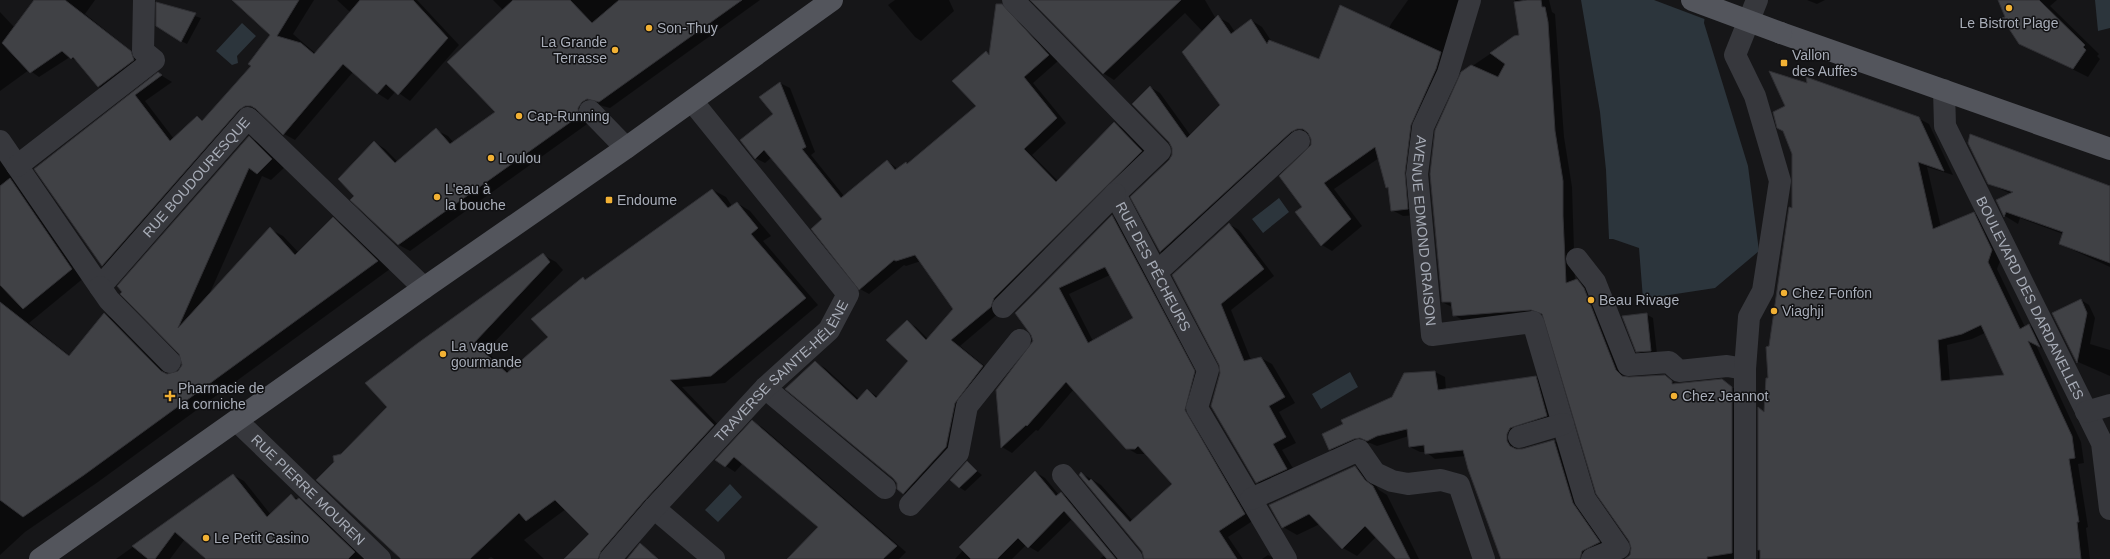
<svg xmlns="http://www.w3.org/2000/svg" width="2110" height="559" font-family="Arial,sans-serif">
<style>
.water{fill:#2c353c}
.pier{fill:#161618}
.shadow{fill:#0007;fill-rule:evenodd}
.building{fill:#404145;stroke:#303034;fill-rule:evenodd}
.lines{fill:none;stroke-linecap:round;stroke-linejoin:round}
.minor{stroke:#37383d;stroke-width:22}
.major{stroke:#53555c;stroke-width:22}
.major-bridge{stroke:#53555c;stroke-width:22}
.poi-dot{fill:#f2b134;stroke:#111113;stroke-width:1.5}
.labels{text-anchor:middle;stroke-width:3;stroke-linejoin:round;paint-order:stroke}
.poi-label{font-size:14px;fill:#a8adb8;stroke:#111113;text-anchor:start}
.street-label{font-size:14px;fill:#a8adb8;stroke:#111113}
</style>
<rect width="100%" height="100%" fill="#161618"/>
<!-- water -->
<path class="water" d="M1581,0H1707L1704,23L1748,166L1759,251L1715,288L1643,299L1639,248L1613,239H1609L1606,170L1600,112Z
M2095,0H2110V28L2098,31Z
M242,23L256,36L237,56L238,63L232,65L216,51Z
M1279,198L1289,212L1263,233L1252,219Z
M1350,372L1358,387L1321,409L1312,394Z
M730,484L742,497L718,522L705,510Z"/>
<!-- pier -->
<path class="pier" d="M1654,0H1709L1707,20Z"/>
<!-- shadow -->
<path class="shadow" d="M35,0H95L85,14L139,57L108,92L99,87L79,63L70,57L39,77L29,70L0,91V12L14,27Z
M233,0H314L293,34L315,53L351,13L337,0H417L459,45L410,101L396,91L388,100L377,93L353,72L295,140L284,134L261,112H255L114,271L103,265L39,166L159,74L172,82L145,101L174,139L197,118L202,121L253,66L271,36Z
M493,0H760L610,108L599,105L590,122L410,251L399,245L352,200L356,196L374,142L385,149L398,162L436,130L448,136L454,143L496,112L503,10Z
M895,0H949L954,11L921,41L915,37L888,5Z
M1032,0H1205L1216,19L1218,17L1229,23L1235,32L1251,20L1262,27L1272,42L1363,83L1391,24L1408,0H1471L1421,132L1418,215L1403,216L1392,210L1389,189L1379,158L1334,189L1362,226L1332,251L1322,245L1304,207L1312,138L1308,134L1302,138L1171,258L1161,252L1132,197L1173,155V148L1150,87L1160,93L1191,136L1222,106L1203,32L1185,13L1114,80L1103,73Z
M1515,0H1549L1552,12L1555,14L1564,137L1572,187L1575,281L1587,286L1594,295L1626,376L1628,378L1664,376L1678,385L1722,380L1742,394V559H1626L1630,555L1632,547L1544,315L1464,321L1454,315L1452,307L1442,302L1462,73L1515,37L1520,36Z
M1807,0H1825L1817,4Z
M1999,0H2057L2050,6L2099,54L2097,56L2100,59L2088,77L2020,43Z
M157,4L201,18L187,44L181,41Z
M997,5L1011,11L1058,61L1033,83L1066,123L1032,155L1058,181L1114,123L1124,129L1151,157L1000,312L960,346L992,372L956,453L913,499L904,493L815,362L825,368L859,399L867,390L878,397L909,361L907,322L916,327L928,339L954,309L921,261L906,266L904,265L869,294L860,289L824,220L772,157L765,163L755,158L775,115L761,98L780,83L790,88L815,152L811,155L844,196L887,161L898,169L906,163L908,164L977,106L986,53L990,55Z
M1918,118L1929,124L1953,175L1927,167L1941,227L1973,213L1983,218L2002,256L1997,269L2025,327L2029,325L2039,331L2049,351L2036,345L2081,442L2084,463L2078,464L2088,527L2086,528L2090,559H1758V409L1765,413L1769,379L1770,347L1793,210ZM1985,333L2006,376L1950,381L1947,345L1972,339Z
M249,137L262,145L285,167L271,180L262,176L209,295L270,229L283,236L299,253L333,219L346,226L390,269L98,482L25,532L0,555V158L85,277L29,323L70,356L105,314L118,322L169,374L180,371L183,359L180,353L122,294Z
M1988,183L2110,188V267L2060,244L2063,234L2020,218L2018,224L2005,216L1997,201L2011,194Z
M713,190L726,197L732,206L737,203L750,211L771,236L763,241L818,305L725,383L682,387L726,433L613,559H565L590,534L566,509L524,540L544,559H494L491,557L488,559H402L342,455L543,255L556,262L563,270L486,351L509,372L550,337L583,278L587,281Z
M1112,216L1122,222L1204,378L1194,416L1254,520L1228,537L1243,559H1145L1143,551L1081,473L1101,485L1133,521L1173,484L1145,454H1137L1127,448L1074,389L1038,431L1036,430L1012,453L1002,447L997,390L1034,342L1032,335L1016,313ZM1110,275L1134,318L1093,341L1069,294Z
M1229,224L1239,230L1274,276L1231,310L1251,360L1261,358L1272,364L1295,403L1279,412L1296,443L1282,450L1297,475L1267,488L1257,482L1221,374L1220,364L1173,275Z
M2081,300L2089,305L2095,318L2090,344L2110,350V376L2078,362L2053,314Z
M1646,314L1653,318L1657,354L1643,355L1637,351Z
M1435,372L1445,377L1446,390L1536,377L1546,383L1557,421L1517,447L1518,450H1522L1554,441L1564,446L1609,548L1591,559H1502L1466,456L1435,459L1426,452H1420L1410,447L1409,436L1377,446L1370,443L1364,444L1339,455L1330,449L1344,425L1392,398L1405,374Z
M752,422L762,427L906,552L899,559H795L819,527L743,463L735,472L717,460Z
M967,463L982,475L965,491L959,487Z
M1355,467L1369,475L1379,490L1387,495L1419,559H1397L1376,537L1357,556L1343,548L1320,524L1297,535L1283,527Z
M1035,472L1045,478L1059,495L1061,493L1071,499L1120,559H1100L1105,555L1072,519L1038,552L1026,545L1012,559H955Z
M233,475L244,481L271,515L291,495L309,505L365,559H208L185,539L170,559H116Z
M1268,555L1276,559H1262Z"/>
<!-- building -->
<path class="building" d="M34,0H65L131,51L134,60L98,87L73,57L71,59L62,51L30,73L2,43Z
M232,0H299L277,36L301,43L314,54L360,0H413L448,38L398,95L386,84L377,94L343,64L283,135L256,109L251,106H245L239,110L102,266L34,169L158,72L162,75L135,95L170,141L197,116L202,121L251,66L248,64L270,35Z
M513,0H570L592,23L619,0H742L599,102L587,99L582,102L578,108L579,116L398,245L350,200L354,196L338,179L374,141L395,163L436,128L450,144L495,112L447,62Z
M1030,0H1181L1103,74Z
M1527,0H1541L1542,7H1545L1548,22L1555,131L1563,181V216L1566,283L1577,279L1584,288L1616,370L1622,376L1629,377L1665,375L1672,381V384L1722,379L1732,387V553L1707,557V559H1625L1630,555L1631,548L1629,541L1596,494L1542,314L1531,310L1453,316L1451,302H1442L1430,174L1435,130L1461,72L1471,65L1498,77L1505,64L1490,53L1514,36L1519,35L1514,2Z
M1998,0H2039L2085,45L2083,47L2086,50L2073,69L2019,44L2002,18L2005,17Z
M156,2L196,13L181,42L156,26Z
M996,4H1002L1049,55L1024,77L1057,118L1024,149L1056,182L1114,122L1142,151L994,298L991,307L951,340L983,366L955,403L946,447L903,494L897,489V483L893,478L785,389L815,361L857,400L867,389L876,398L908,361L886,340L907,320L926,340L953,309L915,255L896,261L894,260L859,290L811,229L822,219L764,150L755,159L740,140L773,114L759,97L780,82L806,147L802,149L841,198L887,160L895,170L906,162L907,164L976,106L952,81L986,51L989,55Z
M1340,5L1441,52L1436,69L1411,125L1405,173L1408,209L1391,211L1388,187L1386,188L1375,147L1324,183L1351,219L1321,246L1295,212L1302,207L1279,176L1311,145V139L1308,133L1303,129H1297L1291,132L1160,252L1130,197L1169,160L1172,155V148L1169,142L1132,104L1150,86L1187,138L1220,105L1182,52L1218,15L1231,34L1251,19L1267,44L1269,40L1319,59Z
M1769,71L1807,83L1806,77L1919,117L1944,171L1918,162L1933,229L1974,212L1992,250L1988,262L2020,329L2029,324L2040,347L2028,341L2072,436L2075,458L2069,459L2079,522H2077L2081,559H1760V550H1758V407L1764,412L1766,378H1768L1766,347L1769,346L1789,207L1792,208V154L1783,131L1777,128L1773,112L1785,106ZM1981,325L2004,375L1941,381L1938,340L1962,334Z
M1970,134L2110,186V263L2059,244L2063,232L2006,212L2004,217L1996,200L2013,192L1988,184L1968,143Z
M249,136L272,159L257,174L249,168L178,328L270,227L295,255L333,217L378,261L84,475L23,517L0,500V302L69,356L104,313L161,371L167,374L178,371L182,365L179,354L120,294L122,292L117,286Z
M10,178L72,269L23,309L0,285V186Z
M712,189L728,208L737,202L744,211L758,228L751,234L806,298L711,376L670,380L714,425L645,500L601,551L598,559H564L589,534L555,500L526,521L519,513L470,559H401L316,480L334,462L333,456L341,454L387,407L365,383L418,343L543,253L550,262L474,343L507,373L548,337L531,319L583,277L585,280Z
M1112,215L1195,371L1185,410L1245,514L1219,531L1237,559H1144L1142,551L1079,475L1081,472L1089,481L1091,479L1130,522L1172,484L1138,446L1135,449H1126L1066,382L1027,426L1026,425L1001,448L996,390L1033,341L1031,335L1015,313ZM1105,267L1133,318L1088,343L1059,288Z
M1229,223L1264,269L1221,304L1244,361L1261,357L1285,397L1269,406L1286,437L1273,444L1287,469L1256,483L1211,406L1220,373L1219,365L1172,275Z
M2081,299L2087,313L2077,363L2052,313Z
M1647,313L1651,351L1636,352L1622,316Z
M1435,371L1438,390L1536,376L1547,416L1510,428L1507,434V441L1510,446L1516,449H1522L1554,440L1573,503L1600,542L1582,551L1580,559H1501L1468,469L1463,450L1425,454L1424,445L1409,447L1407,429L1377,436L1367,441L1360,438L1354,439L1329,450L1322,434L1343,424L1341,420L1392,397L1404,373Z
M752,420L897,546L883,559H787L818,527L734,457L725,467L715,460Z
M967,461L977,471L959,488L950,480Z
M1355,466L1365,480L1373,486L1410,559H1396L1365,526L1342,549L1309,514L1282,528L1269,505Z
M1035,471L1056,496L1061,492L1116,559H1107L1064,511L1028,548L1018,538L997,559H971L959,547Z
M233,474L267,517L291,494L296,500L299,498L355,552L348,559H206L175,532L155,559H148L132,546Z
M640,543L658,559H627Z"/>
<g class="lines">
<!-- minor -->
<g class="minor">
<path id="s1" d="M1013,0L1160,151L1115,194L1208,370L1197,408L1286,559"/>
<path id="s2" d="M1470,0L1448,73L1423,127L1417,174L1432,335L1533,322L1585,499L1619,548L1592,559"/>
<path id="s3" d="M1944,90L1945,126L2102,443L2110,509"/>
<path d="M590,111L626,148"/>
<path id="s4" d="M0,141L100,287L248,118L424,288"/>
<path d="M17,166L154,60L143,51L144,0"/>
<path d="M1577,259L1595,282L1628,365L1669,362L1679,371L1727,366L1745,369"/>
<path d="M1157,272L1299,141"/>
<path d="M100,287L109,300L170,362"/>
<path d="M1003,307L1115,194"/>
<path d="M765,388L885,488"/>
<path d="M2086,412L2110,405"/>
<path id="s5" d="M237,421L380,559"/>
<path d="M1519,437L1563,424"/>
<path d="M1063,475L1132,559"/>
<path d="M1251,499L1359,450L1375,473L1392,481L1408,484L1441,480L1459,485L1484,559"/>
<path d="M910,505L958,453L967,406L1020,340"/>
<path d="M654,508L714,559"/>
<path id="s6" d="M610,559L654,508L765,388L829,330L848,294L692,101"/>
<path d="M1745,559V369L1749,317L1763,291L1780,181L1755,96L1735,55L1757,0"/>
</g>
<!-- major -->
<path class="major" d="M1781,33L2110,149
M40,559L424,288L626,148L832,0"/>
<!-- major-bridge -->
<path class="major-bridge" d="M1692,0L1781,33"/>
</g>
<!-- markers -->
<g class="poi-dot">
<circle cx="2009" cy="8" r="4"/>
<circle cx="649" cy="28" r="4"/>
<circle cx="615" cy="50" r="4"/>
<rect x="1780" y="59" width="8" height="8" rx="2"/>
<circle cx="519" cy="116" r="4"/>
<circle cx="491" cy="158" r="4"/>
<circle cx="437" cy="197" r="4"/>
<rect x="605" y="196" width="8" height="8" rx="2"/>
<circle cx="1784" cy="293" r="4"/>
<circle cx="1591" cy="300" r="4"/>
<circle cx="1774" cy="311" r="4"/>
<circle cx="443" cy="354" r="4"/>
<path d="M168 390h4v4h4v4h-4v4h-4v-4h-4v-4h4z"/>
<circle cx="1674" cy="396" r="4"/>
<circle cx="206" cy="538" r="4"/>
</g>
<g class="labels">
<!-- poi labels -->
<g class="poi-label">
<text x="2009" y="28" text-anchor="middle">Le Bistrot Plage</text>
<text x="657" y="33">Son-Thuy</text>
<text x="607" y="47" text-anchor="end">La Grande<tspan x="607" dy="16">Terrasse</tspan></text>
<text x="1792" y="60">Vallon<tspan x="1792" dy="16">des Auffes</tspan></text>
<text x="527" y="121">Cap-Running</text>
<text x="499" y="163">Loulou</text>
<text x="445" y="194">L'eau à<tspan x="445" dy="16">la bouche</tspan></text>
<text x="617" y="205">Endoume</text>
<text x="1792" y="298">Chez Fonfon</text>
<text x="1599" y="305">Beau Rivage</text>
<text x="1782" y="316">Viaghji</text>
<text x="451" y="351">La vague<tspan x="451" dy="16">gourmande</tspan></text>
<text x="178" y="393">Pharmacie de<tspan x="178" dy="16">la corniche</tspan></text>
<text x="1682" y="401">Chez Jeannot</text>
<text x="214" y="543">Le Petit Casino</text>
</g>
<!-- street labels -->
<g class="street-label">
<text dy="5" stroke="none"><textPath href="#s4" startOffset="323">RUE BOUDOURESQUE</textPath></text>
<text dy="5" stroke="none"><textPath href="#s2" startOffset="240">AVENUE EDMOND ORAISON</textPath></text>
<text dy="5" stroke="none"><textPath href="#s1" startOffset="355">RUE DES PÊCHEURS</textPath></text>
<text dy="5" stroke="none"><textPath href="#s3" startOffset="228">BOULEVARD DES DARDANELLES</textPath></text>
<text dy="5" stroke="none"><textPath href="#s6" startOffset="255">TRAVERSE SAINTE-HÉLÈNE</textPath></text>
<text dy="5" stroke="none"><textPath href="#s5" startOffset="99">RUE PIERRE MOUREN</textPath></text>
</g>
</g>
</svg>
